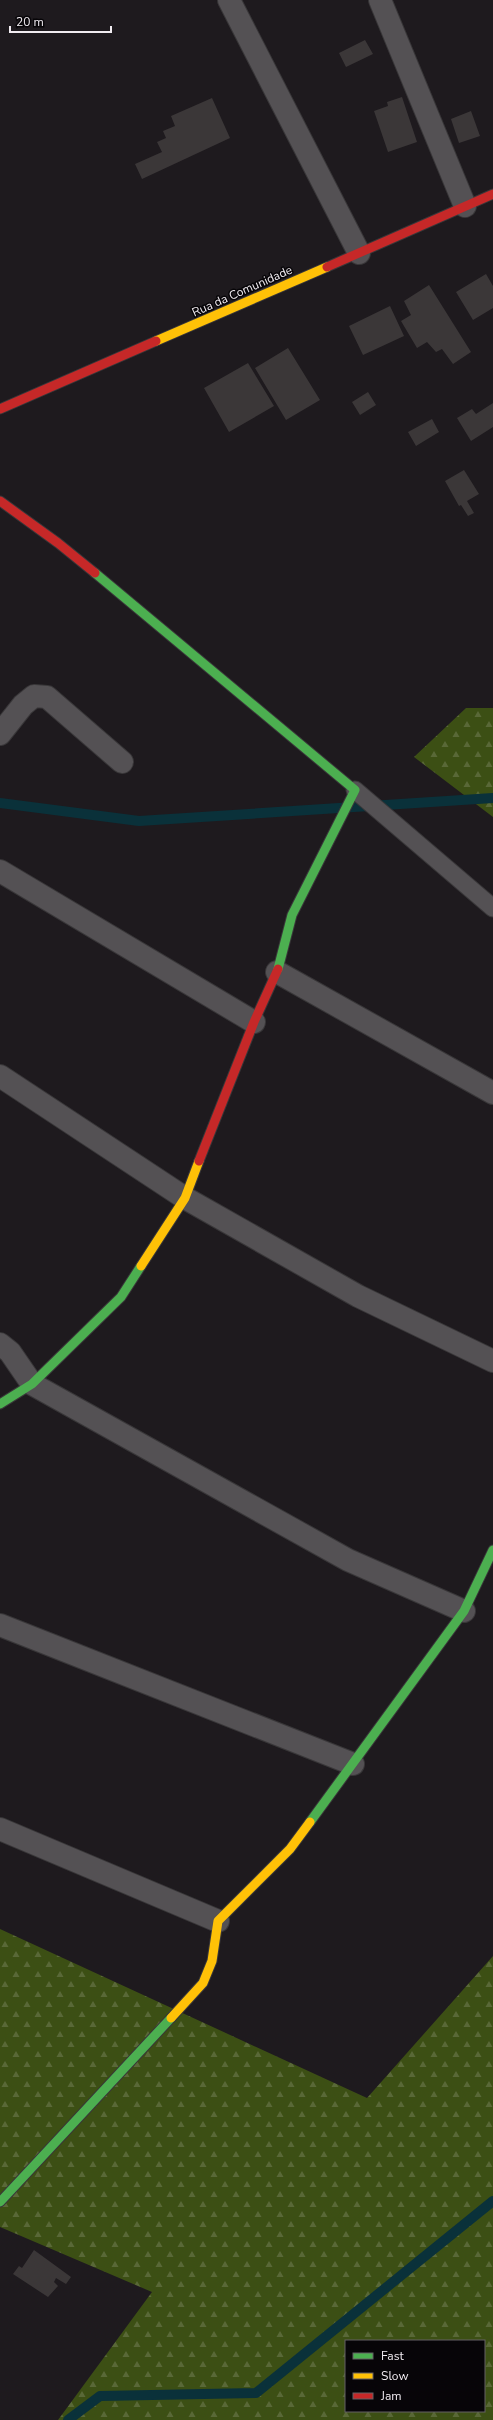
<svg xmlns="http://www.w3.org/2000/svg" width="493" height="2420" font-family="'Nunito Sans',sans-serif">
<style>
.forest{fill:url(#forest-firs);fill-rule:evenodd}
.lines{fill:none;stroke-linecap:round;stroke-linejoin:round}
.stream{stroke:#0a313a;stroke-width:10}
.building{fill:#3b3738}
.lane-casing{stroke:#393739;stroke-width:19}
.street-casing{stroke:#393739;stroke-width:24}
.fast-casing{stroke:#393739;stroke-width:11}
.slow-casing{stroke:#393739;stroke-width:11}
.jam-casing{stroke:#393739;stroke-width:11}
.lane{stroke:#545154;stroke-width:17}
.street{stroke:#545154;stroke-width:22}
.fast{stroke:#4caf50;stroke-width:9}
.slow{stroke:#ffc107;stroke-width:9}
.jam{stroke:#c62828;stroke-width:9}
.labels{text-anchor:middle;stroke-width:3;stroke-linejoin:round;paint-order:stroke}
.street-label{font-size:12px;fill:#f1ecf1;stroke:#070508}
</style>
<defs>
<pattern id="forest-firs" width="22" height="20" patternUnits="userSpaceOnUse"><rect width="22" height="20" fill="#3c4f14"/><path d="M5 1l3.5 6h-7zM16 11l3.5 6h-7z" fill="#596837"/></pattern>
</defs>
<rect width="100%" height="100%" fill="#1e1a1e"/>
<!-- forest -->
<path class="forest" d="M466,708H493V817L414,757Z
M0,1929L367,2098L493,1956V2420H58L152,2292L0,2227ZM346,2341H484V2411H346Z"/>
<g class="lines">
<!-- stream -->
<path class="stream" d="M0,803L139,821L493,798
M68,2420L100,2396L256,2393L493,2201"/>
</g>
<!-- building -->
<path class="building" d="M365,40L373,54L346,67L339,53Z
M402,97L417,142L388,152L374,111L388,106L387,102Z
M212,98L230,138L142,179L135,164L162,152L157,142L166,138L163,131L175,126L171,116Z
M471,111L480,136L459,143L451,119Z
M486,274L493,286V308L473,320L456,292Z
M429,285L471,352L453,364L442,349L436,352L427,342L417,348L401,321L411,315L404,301Z
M390,306L404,336L363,355L349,326Z
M288,348L320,400L286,420L255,368Z
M248,363L274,406L229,432L204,388Z
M368,392L376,405L360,415L352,402Z
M493,403V427L471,441L457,418L472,409L476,414Z
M432,419L439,432L416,446L408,432Z
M464,470L479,494L467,501L474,513L468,516L461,505L459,506L445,481Z
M34,2250L71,2277L66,2284L56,2278L54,2282L58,2286L48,2297L13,2274L19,2266L22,2268Z"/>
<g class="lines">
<defs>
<path id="lane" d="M355,790L493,908"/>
<path id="street" d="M229,0L359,253
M380,0L465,206
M0,734L23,705L34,696L47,697L122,762
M0,871L254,1022
M277,972L493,1093
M0,1076L185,1198L358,1296L493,1361
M0,1344L10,1352L32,1384L348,1560L464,1611
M0,1625L353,1764
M0,1829L218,1921"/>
<path id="fast" d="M95,573L355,790L292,915L278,969
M0,1404L32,1384L121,1297L141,1266
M310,1822L464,1611L493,1550
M0,2202L171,2018"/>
<path id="slow" d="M156,341L327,267
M141,1266L185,1198L199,1161
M171,2018L203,1983L212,1961L218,1921L290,1849L310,1822"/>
<path id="jam" d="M327,267L493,194
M0,409L156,341
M0,501L58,543L95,573
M199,1161L254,1022L278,969"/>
</defs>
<!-- lane casing -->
<use href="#lane" class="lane-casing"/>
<!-- street casing -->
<use href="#street" class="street-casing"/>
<!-- fast casing -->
<use href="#fast" class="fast-casing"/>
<!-- slow casing -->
<use href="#slow" class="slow-casing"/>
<!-- jam casing -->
<use href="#jam" class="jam-casing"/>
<!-- lane -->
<use href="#lane" class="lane"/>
<!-- street -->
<use href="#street" class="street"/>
<!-- fast -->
<use href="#fast" class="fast"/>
<!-- slow -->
<use href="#slow" class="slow"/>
<!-- jam -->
<use href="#jam" class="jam"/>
</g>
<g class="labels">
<!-- street labels -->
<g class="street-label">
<text transform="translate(242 291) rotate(-24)" y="4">Rua da Comunidade</text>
</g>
</g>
<!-- legend -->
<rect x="345" y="2340" width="140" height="72" fill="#070508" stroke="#656165"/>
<rect x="353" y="2353" width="20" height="6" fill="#4caf50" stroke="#656165"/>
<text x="381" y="2360" font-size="12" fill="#f1ecf1">Fast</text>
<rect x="353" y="2373" width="20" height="6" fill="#ffc107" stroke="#656165"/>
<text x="381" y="2380" font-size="12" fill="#f1ecf1">Slow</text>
<rect x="353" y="2393" width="20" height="6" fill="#c62828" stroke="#656165"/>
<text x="381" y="2400" font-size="12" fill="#f1ecf1">Jam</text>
<!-- scale -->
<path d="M10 26v6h101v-6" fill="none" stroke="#f1ecf1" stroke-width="2"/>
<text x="16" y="26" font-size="12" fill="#f1ecf1" stroke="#070508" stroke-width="3" paint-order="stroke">20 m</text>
</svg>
